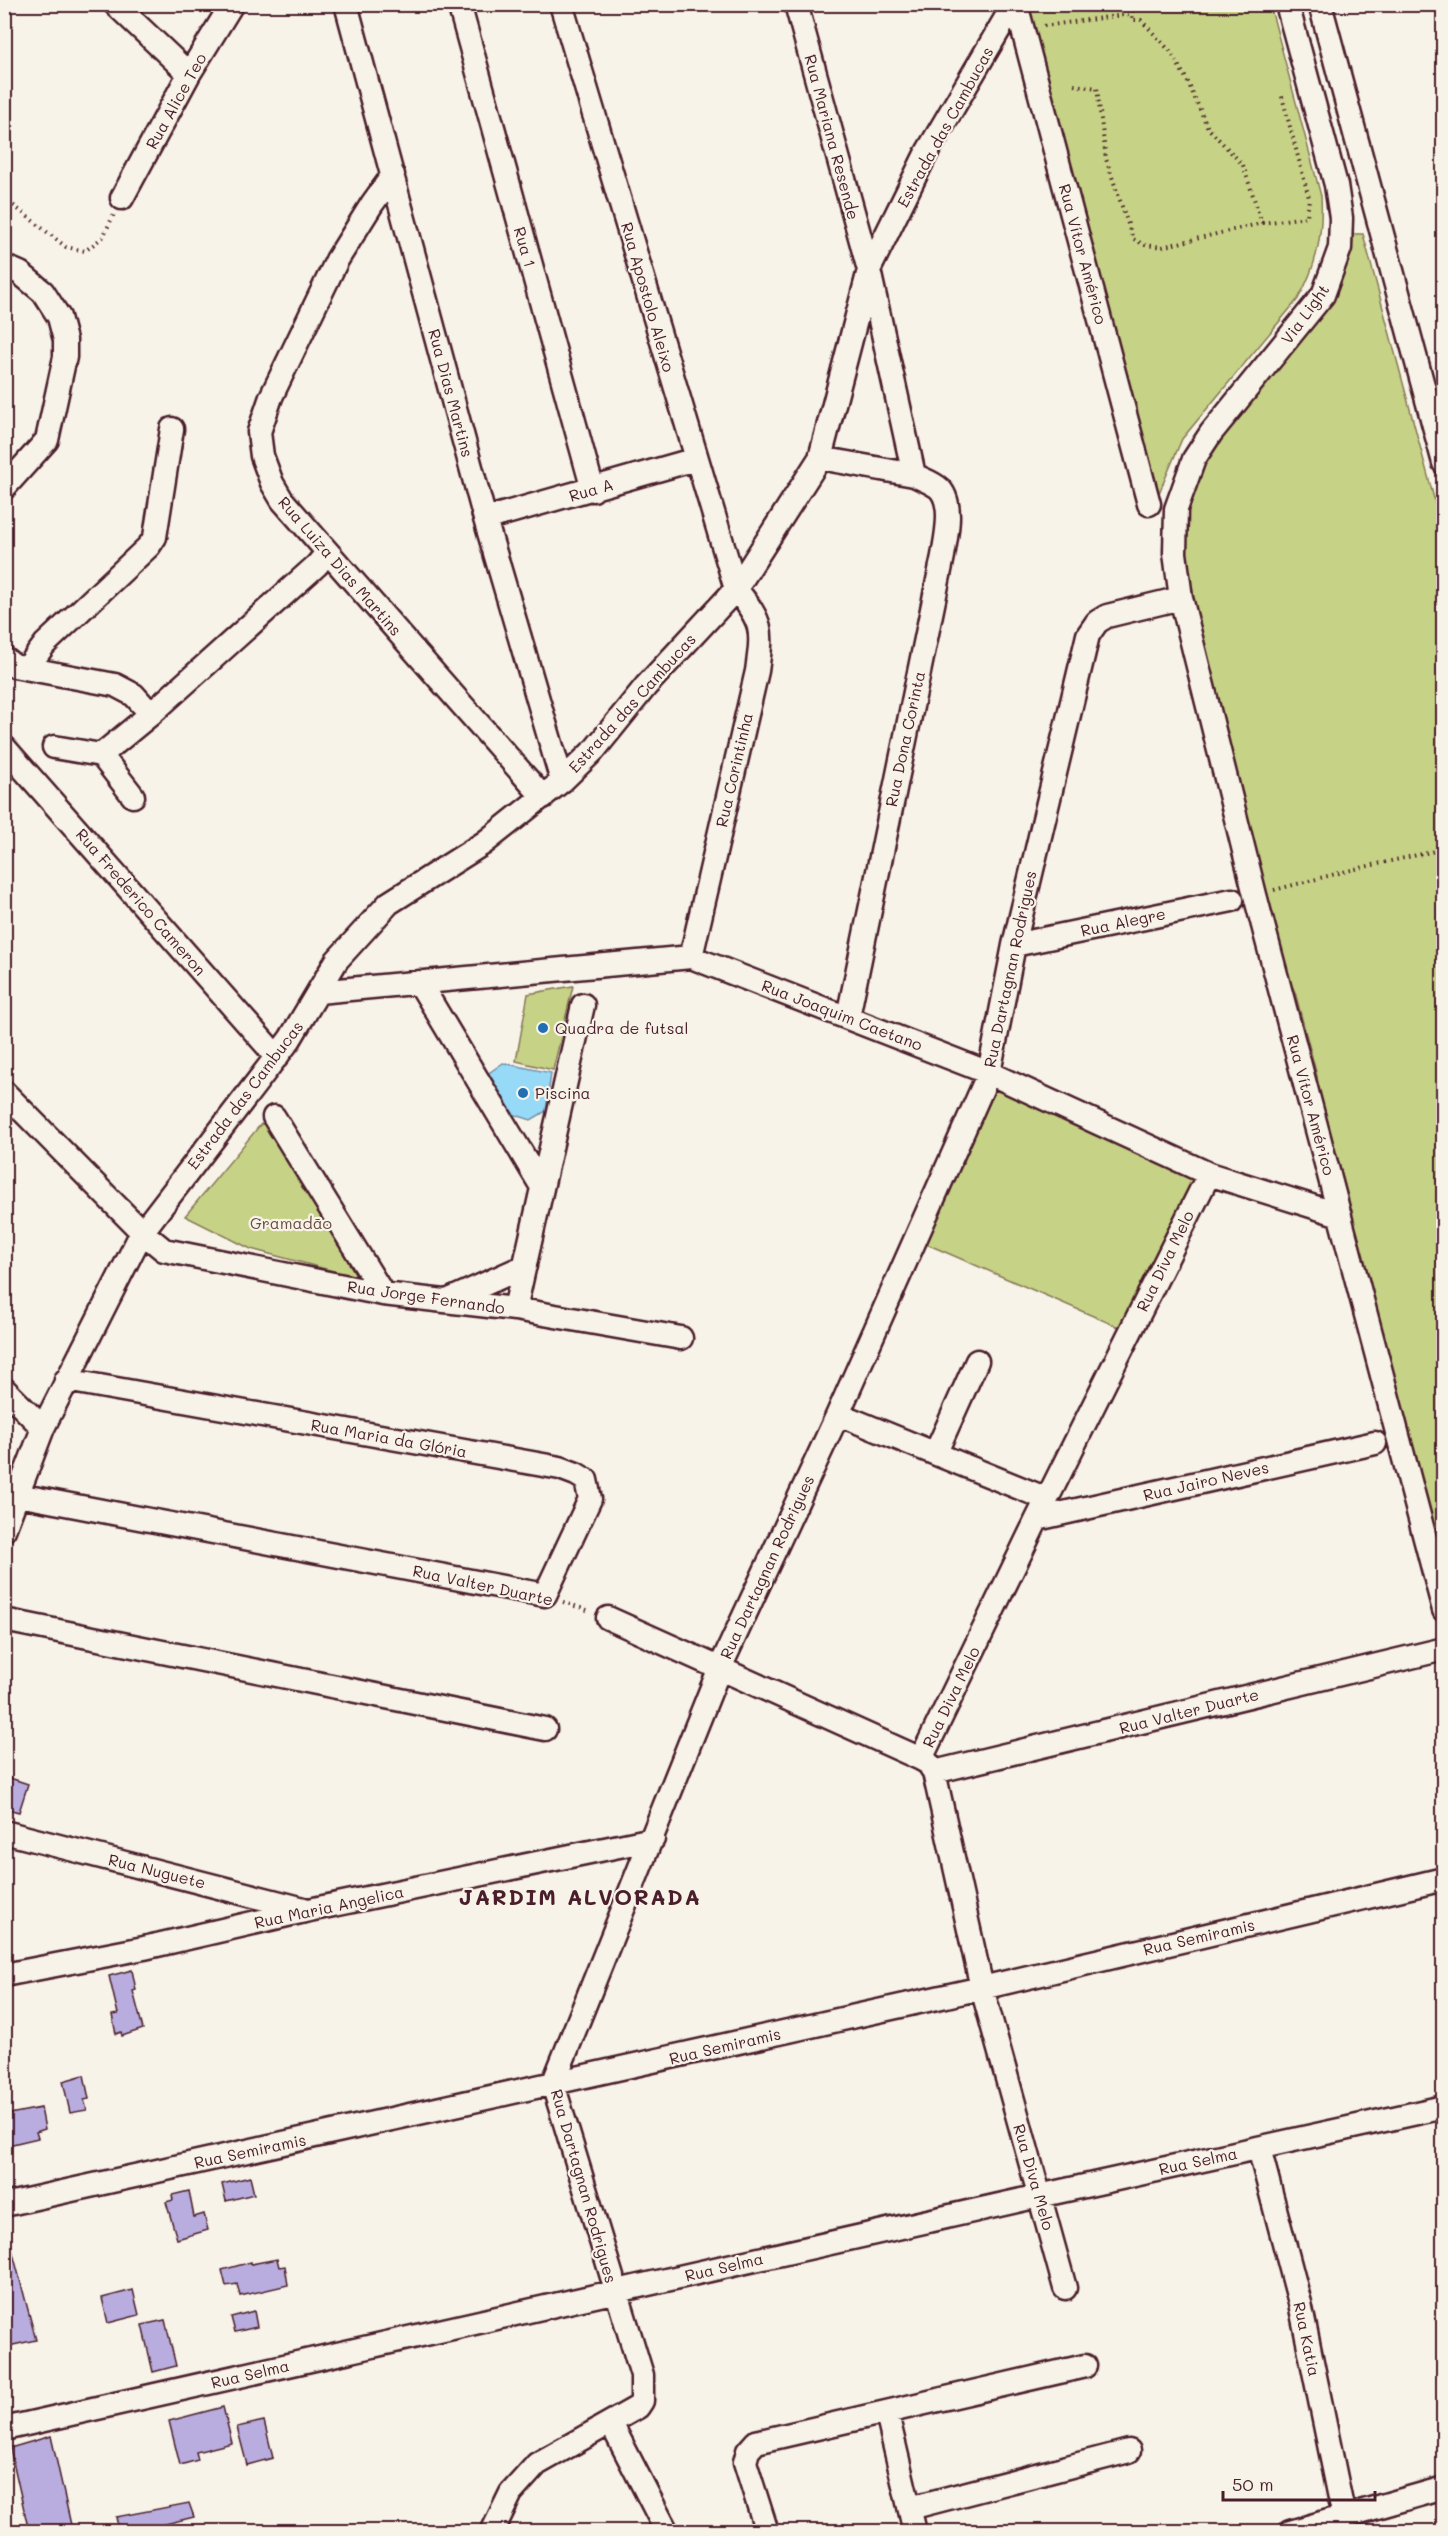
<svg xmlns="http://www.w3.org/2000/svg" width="1448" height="2536" font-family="Mali,sans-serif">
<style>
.green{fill:#c6d286;stroke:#887858;stroke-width:1.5}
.water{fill:#96daf8;stroke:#788fa6;stroke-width:1.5}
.building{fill:#b8adde;stroke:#4a1f2b;stroke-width:1.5}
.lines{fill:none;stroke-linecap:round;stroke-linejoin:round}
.minor-casing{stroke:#4a1f2b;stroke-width:27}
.path{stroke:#4a1f2b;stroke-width:4;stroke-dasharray:1.5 4.5;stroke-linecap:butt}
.minor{stroke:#f7f3e8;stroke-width:22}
.poi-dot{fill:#1f6fb2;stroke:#f7f3e8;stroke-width:2}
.labels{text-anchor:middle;stroke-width:4.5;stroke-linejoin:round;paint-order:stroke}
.street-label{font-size:16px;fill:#4a1f2b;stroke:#f7f3e8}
.poi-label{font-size:16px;fill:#4a1f2b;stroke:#f7f3e8;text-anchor:start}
.park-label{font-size:16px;fill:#694c42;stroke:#f7f3e8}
.district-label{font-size:22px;font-weight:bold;letter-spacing:1.5px;fill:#4a1f2b;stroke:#f7f3e8}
</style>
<rect width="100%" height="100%" fill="#f7f3e8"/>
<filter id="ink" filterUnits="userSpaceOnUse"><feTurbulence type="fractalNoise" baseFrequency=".0167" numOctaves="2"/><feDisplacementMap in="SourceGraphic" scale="12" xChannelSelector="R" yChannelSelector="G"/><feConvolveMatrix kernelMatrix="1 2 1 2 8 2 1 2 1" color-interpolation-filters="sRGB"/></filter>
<g filter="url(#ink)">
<!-- green -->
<path class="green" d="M1026,5H1270L1321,196C1323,234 1317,266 1298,299L1182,439L1159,493Z
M1347,234H1363L1443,532V1595L1323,1136L1317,1076L1295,992L1275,953L1177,552L1198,457L1300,337Z
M573,986L553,1070L516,1061L528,994Z
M989,1073L1209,1174L1130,1332L915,1239Z
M261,1124L275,1126L363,1279L251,1249L185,1216Z"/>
<!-- water -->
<path class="water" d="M503,1063L551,1073L546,1111L531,1120L513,1114L486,1075Z"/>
<!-- building -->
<path class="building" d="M4,1776L28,1784L19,1812L4,1808Z
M132,1970L136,1990L133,1991L143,2029L122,2036L121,2032L116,2034L112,2015L118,2014L109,1976Z
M84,2075L89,2099L84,2100L87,2110L70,2113L63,2081Z
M41,2108L45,2129L36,2132L38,2138L4,2146V2115Z
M250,2177L254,2194L226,2201L222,2184Z
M189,2191L194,2217L204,2214L208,2230L177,2239L166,2202L173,2200L172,2195Z
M4,2242H10L36,2340L4,2347Z
M277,2259L279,2267L285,2266L288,2285L240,2296L237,2284L226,2286L222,2270L251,2262V2264Z
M133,2290L139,2315L108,2323L102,2298Z
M254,2311L257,2327L235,2332L231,2317Z
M165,2320L176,2366L153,2372L142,2325Z
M223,2407L232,2443L196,2452L198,2460L180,2465L169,2421Z
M264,2421L273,2458L247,2465L237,2427Z
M51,2436L71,2525L44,2532H29L10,2448Z
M189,2503L194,2517L149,2528L150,2532H119L116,2517Z"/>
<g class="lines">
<defs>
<path id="minor" d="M115,4L189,74
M346,4L485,519L562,781
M459,4L593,490
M561,4L736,589C763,623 763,629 757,671L691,957
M796,4L869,270L914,475C922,479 934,483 940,489C954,505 946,537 943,556L848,1017
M1016,4L1149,504
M1287,4L1336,185L1341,218L1340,248L1323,295L1211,433L1194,459L1176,509L1175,553L1181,598L1255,895L1444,1610
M1320,4L1444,463
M393,175L372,204L337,260L271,397L259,432L262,456L272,483L282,500L543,797
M122,198L189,74L232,4
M4,266L20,273L43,292L59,317L65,340V357L47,440L4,488
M820,458L914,475
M485,519L696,459
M4,658L14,666L115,685L134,695L151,714
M27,668L45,644L149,546L155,537L172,429
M4,747L277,1057
M54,747L101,755L133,796
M101,755L151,714L317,565L327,553
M1014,945L1232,900
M419,982L542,1187
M318,992L691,957L989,1073L1209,1174L1340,1215
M4,1092L142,1232L164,1250L383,1294L515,1309L681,1338
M274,1117L383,1294
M449,1300L525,1266
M515,1309L583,1005
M4,1389L43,1428
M838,1414L1047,1499
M936,1452L977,1361
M18,1495L545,1595L590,1499L586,1480L576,1474L560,1468L66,1380
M1037,1519L1375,1443
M4,1530L43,1428L142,1232L290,1039L337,960L389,903L484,843L562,781L595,749L646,686L736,589L820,458L869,270L926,154L1014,4
M608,1618L921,1759
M4,1620L545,1729
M934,1772L1444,1649
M4,1832L304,1909
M4,1975L144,1948L309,1910L653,1839
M1259,2148L1300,2303L1347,2532
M4,2205L982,1988L1444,1879
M1065,2288L982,1988L934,1772L928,1763L921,1759L1037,1519L1209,1174
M887,2414L915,2532
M611,2423L667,2532
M4,2429L1039,2196L1444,2107
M910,2508L1129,2451
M492,2532L511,2493L537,2464L638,2407L642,2401V2375L553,2084L719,1670L838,1414L989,1073L1014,945L1088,635L1097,622L1107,616L1181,598
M767,2532L745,2462L748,2451L756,2442L1085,2366
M1290,2532L1444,2488"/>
</defs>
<!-- minor casing -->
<use href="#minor" class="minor-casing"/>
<!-- path -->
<path class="path" d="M1044,26L1131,14
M1074,85L1097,88L1106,159L1133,239L1145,245L1162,247L1262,223L1243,165L1208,128L1187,80L1170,51L1141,20H1132L1133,4
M4,198L66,247L85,251L103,237L114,214
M1262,223L1307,217L1309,198L1281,93
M1274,890L1351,870L1444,849
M563,1602L590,1611"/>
<!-- minor -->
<use href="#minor" class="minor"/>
</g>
</g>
<!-- markers -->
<g class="poi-dot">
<circle cx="543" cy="1028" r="6"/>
<circle cx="523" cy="1093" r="6"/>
</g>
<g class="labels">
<!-- street labels -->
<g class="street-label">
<text transform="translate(176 101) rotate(-61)" y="6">Rua Alice Teo</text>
<text transform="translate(945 127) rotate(-61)" y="6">Estrada das Cambucas</text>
<text transform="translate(832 137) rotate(75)" y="6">Rua Mariana Resende</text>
<text transform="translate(525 247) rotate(74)" y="6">Rua 1</text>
<text transform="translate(1083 254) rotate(75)" y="6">Rua Vítor Américo</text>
<text transform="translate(648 297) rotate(74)" y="6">Rua Apostolo Aleixo</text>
<text transform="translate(1305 314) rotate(-54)" y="6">Via Light</text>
<text transform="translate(451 393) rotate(75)" y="6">Rua Dias Martins</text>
<text transform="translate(591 490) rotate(-16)" y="6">Rua A</text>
<text transform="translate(340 566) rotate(49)" y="6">Rua Luiza Dias Martins</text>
<text transform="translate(632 703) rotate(-48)" y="6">Estrada das Cambucas</text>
<text transform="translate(905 739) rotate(-78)" y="6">Rua Dona Corinta</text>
<text transform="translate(734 770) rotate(-77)" y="6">Rua Corintinha</text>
<text transform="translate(141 902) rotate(49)" y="6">Rua Frederico Cameron</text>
<text transform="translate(1123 922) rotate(-12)" y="6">Rua Alegre</text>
<text transform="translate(1010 969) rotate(-78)" y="6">Rua Dartagnan Rodrigues</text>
<text transform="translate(842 1015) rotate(21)" y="6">Rua Joaquim Caetano</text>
<text transform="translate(245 1095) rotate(-53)" y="6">Estrada das Cambucas</text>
<text transform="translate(1311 1105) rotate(75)" y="6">Rua Vítor Américo</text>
<text transform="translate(1165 1261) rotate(-64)" y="6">Rua Diva Melo</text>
<text transform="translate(426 1297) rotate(8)" y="6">Rua Jorge Fernando</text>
<text transform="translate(389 1438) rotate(10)" y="6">Rua Maria da Glória</text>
<text transform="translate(1206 1481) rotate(-13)" y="6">Rua Jairo Neves</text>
<text transform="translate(767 1567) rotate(-65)" y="6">Rua Dartagnan Rodrigues</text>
<text transform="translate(483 1585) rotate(12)" y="6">Rua Valter Duarte</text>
<text transform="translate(951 1697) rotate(-64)" y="6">Rua Diva Melo</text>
<text transform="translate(1189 1711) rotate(-14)" y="6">Rua Valter Duarte</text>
<text transform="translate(157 1871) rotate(14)" y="6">Rua Nuguete</text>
<text transform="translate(329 1907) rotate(-12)" y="6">Rua Maria Angelica</text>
<text transform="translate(1199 1937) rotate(-13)" y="6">Rua Semiramis</text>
<text transform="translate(725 2046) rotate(-13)" y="6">Rua Semiramis</text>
<text transform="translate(250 2151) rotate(-12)" y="6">Rua Semiramis</text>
<text transform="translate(1198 2161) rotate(-12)" y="6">Rua Selma</text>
<text transform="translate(1034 2177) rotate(74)" y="6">Rua Diva Melo</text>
<text transform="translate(584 2186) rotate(74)" y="6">Rua Dartagnan Rodrigues</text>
<text transform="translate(724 2267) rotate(-13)" y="6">Rua Selma</text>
<text transform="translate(1307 2339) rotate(78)" y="6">Rua Katia</text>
<text transform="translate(250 2374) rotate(-13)" y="6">Rua Selma</text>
</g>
<!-- poi labels -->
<g class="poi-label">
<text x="555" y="1034">Quadra de futsal</text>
<text x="535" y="1099">Piscina</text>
</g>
<!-- park labels -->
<g class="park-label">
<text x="291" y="1229">Gramadão</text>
</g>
<!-- district labels -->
<g class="district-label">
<text x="580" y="1905">JARDIM ALVORADA</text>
</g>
</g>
<!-- margin -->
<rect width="1448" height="2536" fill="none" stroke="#f7f3e8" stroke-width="24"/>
<rect x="12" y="12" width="1424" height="2512" fill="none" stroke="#4a1f2b" stroke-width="2" filter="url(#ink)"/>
<!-- scale -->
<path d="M1223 2491v9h152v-9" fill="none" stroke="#4a1f2b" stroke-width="3"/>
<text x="1232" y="2491" font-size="18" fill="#4a1f2b" stroke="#f7f3e8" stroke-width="4.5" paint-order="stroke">50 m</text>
</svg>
